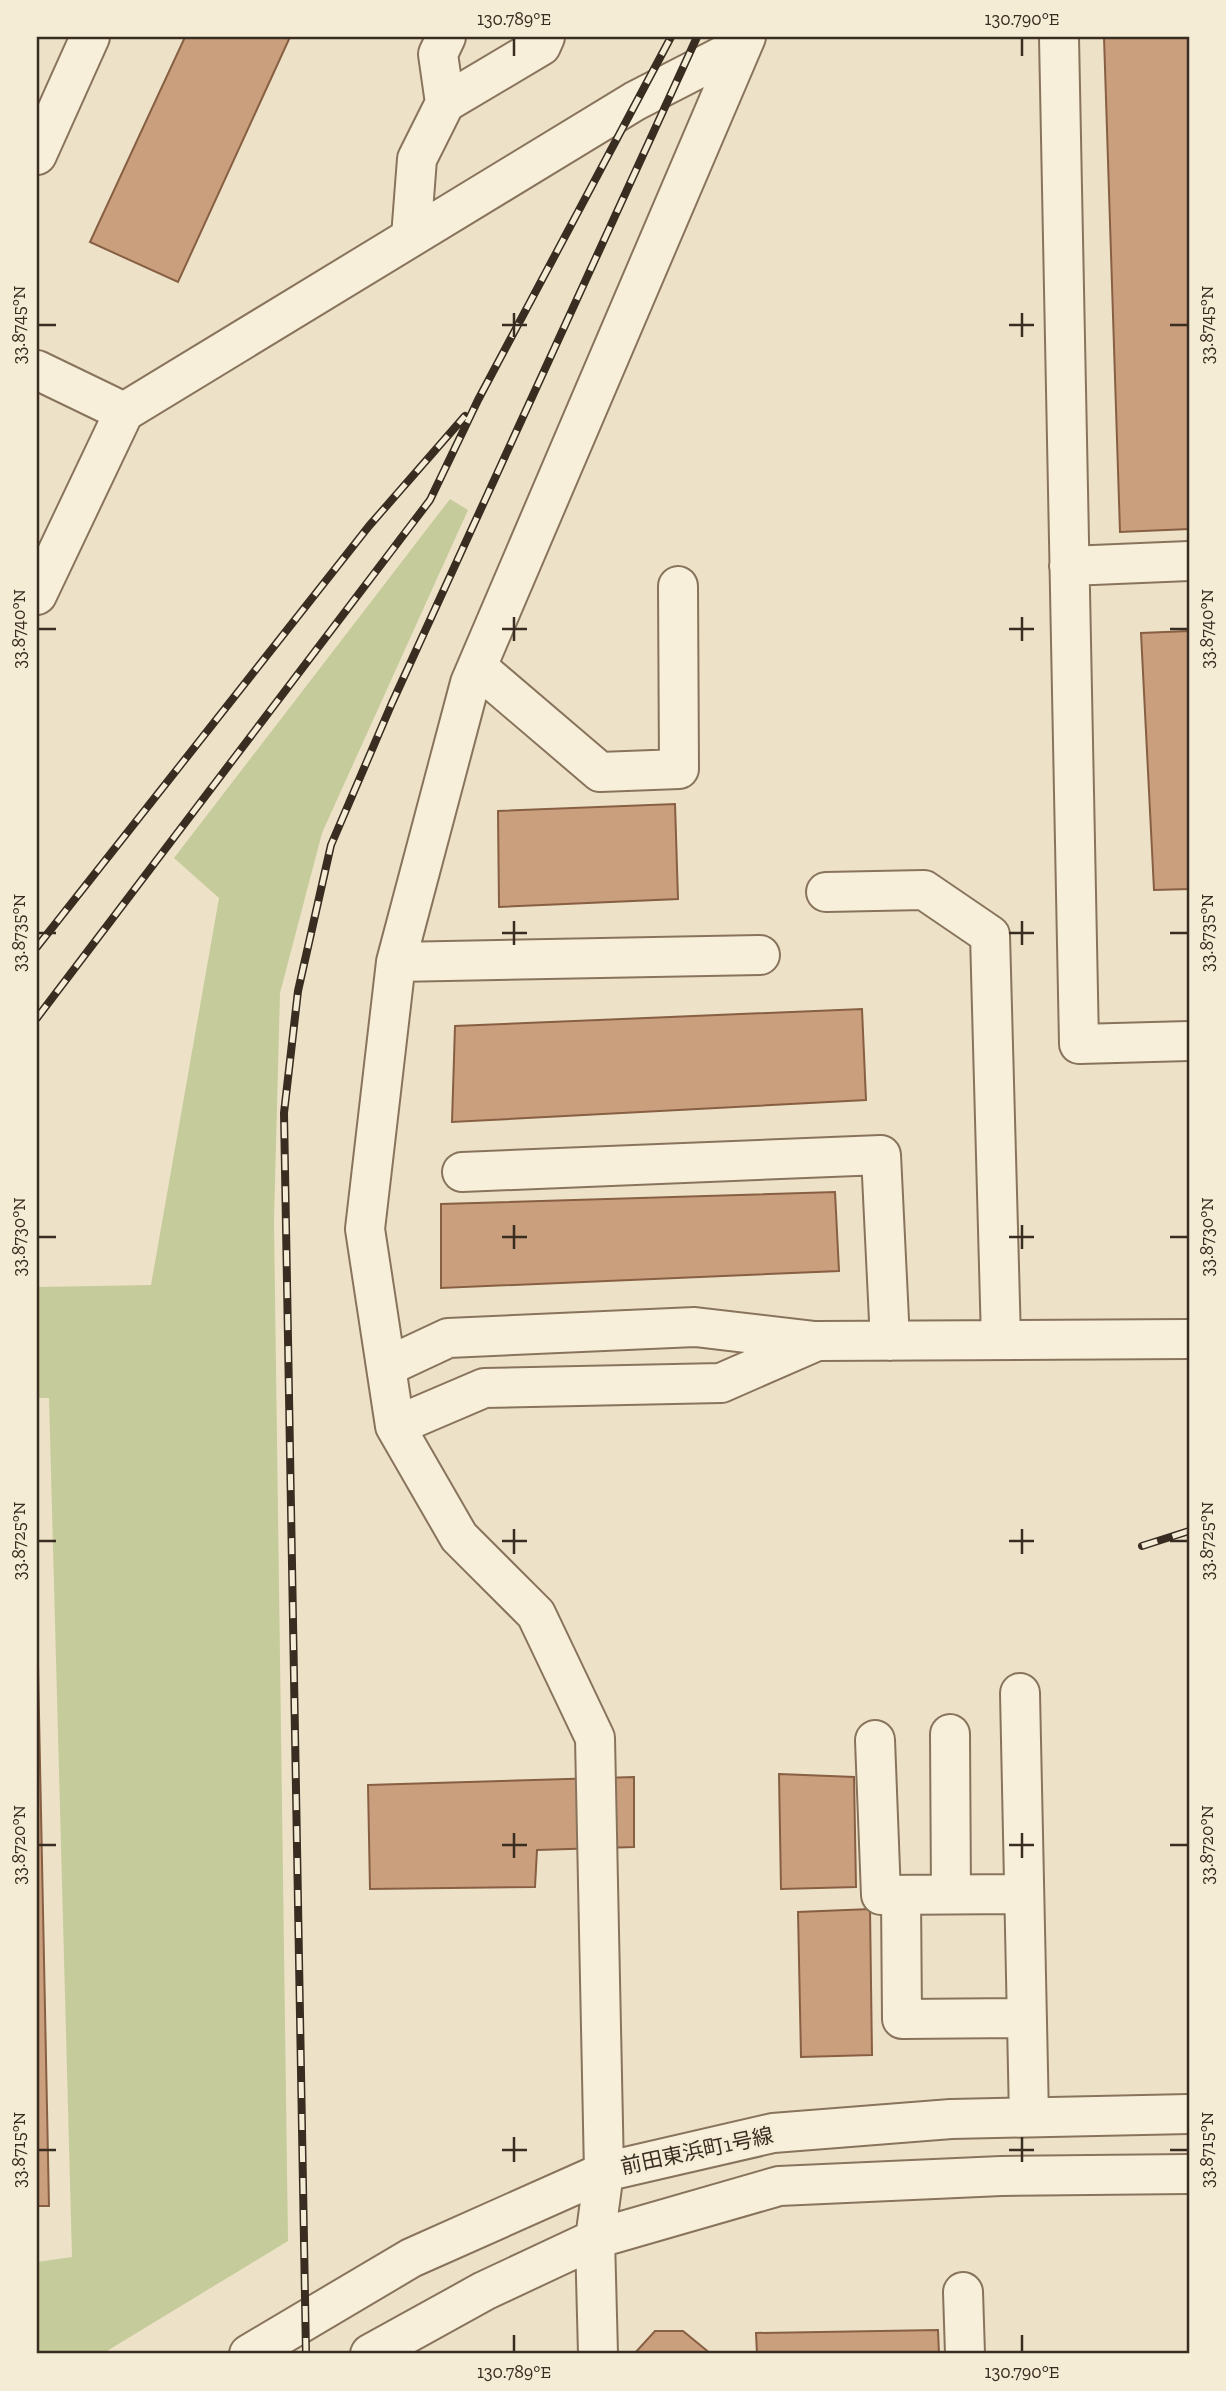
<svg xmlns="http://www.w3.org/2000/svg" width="1226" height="2391" font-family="'Zilla Slab','Noto Sans JP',serif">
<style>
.green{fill:#c5cb9a}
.building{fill:#ca9f7e;stroke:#875f43;stroke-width:2}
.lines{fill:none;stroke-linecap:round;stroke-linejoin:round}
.minor-casing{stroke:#88745c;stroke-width:42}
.minor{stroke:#f8efda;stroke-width:38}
.rail-casing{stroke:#392c20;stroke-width:8}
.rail{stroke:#f5ecd6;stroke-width:5;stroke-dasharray:16;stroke-linecap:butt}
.ticks{fill:none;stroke:#392c20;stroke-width:2.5}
.labels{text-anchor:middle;stroke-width:5;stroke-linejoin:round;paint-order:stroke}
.street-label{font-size:21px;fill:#392c20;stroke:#f5ecd6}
.neatline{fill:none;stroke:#392c20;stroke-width:2.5}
.ticks-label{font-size:18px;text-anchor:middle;fill:#392c20}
</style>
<rect width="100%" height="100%" fill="#ede2c7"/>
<!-- green -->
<path class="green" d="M450,499L468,510L322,833L280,993L274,1221L288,2241L102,2354H37V2262L72,2257L49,1398H37V1287L151,1285L219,898L174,858Z"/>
<!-- building -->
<path class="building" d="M185,37H290L178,282L90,242Z
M1104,37H1189V529L1120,532Z
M1189,631V889L1154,890L1141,633Z
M675,804L678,899L499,907L498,811Z
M862,1009L866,1100L452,1122L455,1026Z
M835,1192L839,1271L441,1288V1204Z
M37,1616L49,2206H37Z
M779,1774L854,1777L856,1887L781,1889Z
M634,1777V1847L537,1850L535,1887L370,1889L368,1785Z
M870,1909L872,2055L801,2057L798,1912Z
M938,2330L939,2354H757L756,2333Z
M655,2331H683L711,2354H634Z"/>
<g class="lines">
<defs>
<path id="minor" d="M1059,37L1079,1044L1189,1041
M445,103L541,46L545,37
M37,155L90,37
M411,237L417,159L445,103L438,54L446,37
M37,370L124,412
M1069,566L1189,561
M37,595L124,412L635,101L742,46
M477,667L600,772L679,769L678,586
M826,892L924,890L990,935L1001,1340
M396,962L760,955
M462,1172L881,1155L890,1341
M386,1367L448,1338L695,1327L815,1341
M395,1426L484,1388L721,1383L817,1341L1189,1339
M1020,1693L1029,2117
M950,1734L951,1894
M875,1740L881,1895L1024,1894
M901,1895L902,2019L1027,2018
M963,2292L965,2354
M249,2354L411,2258L604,2172L773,2133L951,2119L1189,2114
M370,2354L484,2291L595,2239L779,2186L1001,2176L1189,2174
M598,2354L595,2239L604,2172L595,1738L536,1614L459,1537L395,1426L365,1229L396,962L470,683L746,37"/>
</defs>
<!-- minor casing -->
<use href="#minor" class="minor-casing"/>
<!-- minor -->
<use href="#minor" class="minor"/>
<defs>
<path id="rail" d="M37,947L369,526L465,416
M37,1018L430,500L478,400L671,37
M1142,1546L1189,1531
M306,2354L284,1113L298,991L331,845L392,703L697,37"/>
</defs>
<!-- rail casing -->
<use href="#rail" class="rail-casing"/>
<!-- rail -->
<use href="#rail" class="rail"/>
</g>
<!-- ticks -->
<path class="ticks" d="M514,38V56M1022,38V56M514,313V337M1022,313V337M38,325H56M502,325H527M1009,325H1034M1170,325H1188M514,617V641M1022,617V641M38,629H56M502,629H527M1009,629H1034M1170,629H1188M514,921V945M1022,921V945M38,933H56M502,933H527M1009,933H1034M1170,933H1188M514,1225V1249M1022,1225V1249M38,1237H56M502,1237H527M1009,1237H1034M1170,1237H1188M514,1529V1554M1022,1529V1554M38,1541H56M502,1541H527M1009,1541H1034M1170,1541H1188M514,1833V1858M1022,1833V1858M38,1845H56M502,1845H527M1009,1845H1034M1170,1845H1188M514,2137V2162M1022,2137V2162M38,2150H56M502,2150H527M1009,2150H1034M1170,2150H1188M514,2335V2352M1022,2335V2352"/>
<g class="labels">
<!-- street labels -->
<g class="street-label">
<text transform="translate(697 2151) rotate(-12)" y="7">前田東浜町1号線</text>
</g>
</g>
<!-- border -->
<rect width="1226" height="2391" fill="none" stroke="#f5ecd6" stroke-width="77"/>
<rect x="38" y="38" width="1150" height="2314" class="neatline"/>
<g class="ticks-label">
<text x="514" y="25">130.789°E</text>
<text x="1022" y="25">130.790°E</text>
<text transform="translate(19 325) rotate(-90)" y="6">33.8745°N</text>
<text transform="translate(1207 325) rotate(-90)" y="6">33.8745°N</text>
<text transform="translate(19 629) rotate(-90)" y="6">33.8740°N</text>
<text transform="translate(1207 629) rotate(-90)" y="6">33.8740°N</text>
<text transform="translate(19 933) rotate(-90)" y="6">33.8735°N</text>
<text transform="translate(1207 933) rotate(-90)" y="6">33.8735°N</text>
<text transform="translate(19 1237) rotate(-90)" y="6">33.8730°N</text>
<text transform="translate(1207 1237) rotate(-90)" y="6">33.8730°N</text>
<text transform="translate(19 1541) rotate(-90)" y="6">33.8725°N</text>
<text transform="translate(1207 1541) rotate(-90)" y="6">33.8725°N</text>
<text transform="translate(19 1845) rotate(-90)" y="6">33.8720°N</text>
<text transform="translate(1207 1845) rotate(-90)" y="6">33.8720°N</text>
<text transform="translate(19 2150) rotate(-90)" y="6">33.8715°N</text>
<text transform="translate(1207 2150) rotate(-90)" y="6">33.8715°N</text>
<text x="514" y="2378">130.789°E</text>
<text x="1022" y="2378">130.790°E</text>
</g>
</svg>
